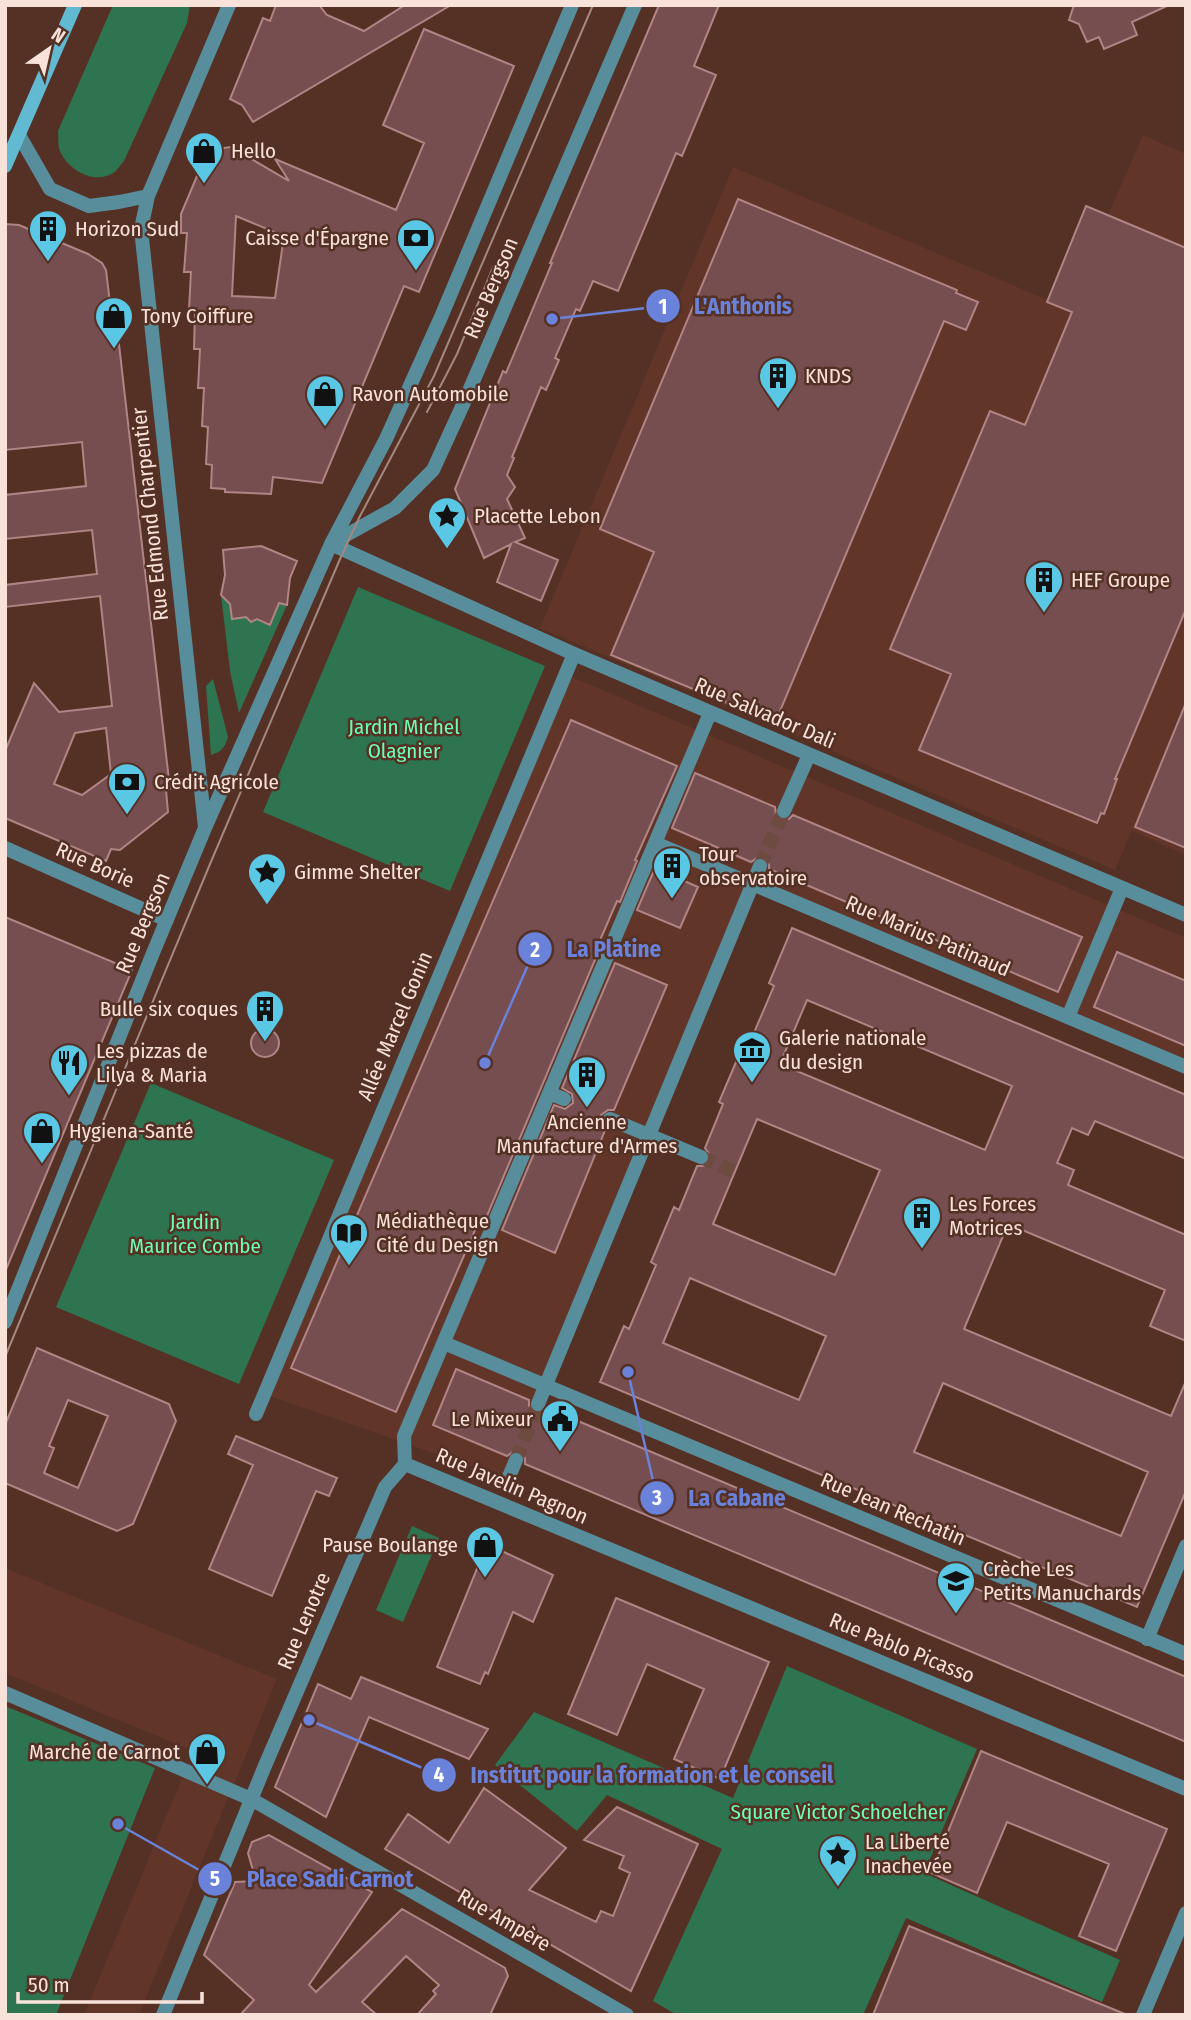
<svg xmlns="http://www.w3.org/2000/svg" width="1191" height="2020" font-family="'Fira Sans Condensed',sans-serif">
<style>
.built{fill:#613629}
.green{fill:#2f7450}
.building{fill:#764e4f;stroke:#b18485;stroke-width:2;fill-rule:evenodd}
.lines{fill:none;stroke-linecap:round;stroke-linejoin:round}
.street-tunnel{stroke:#6d4b40;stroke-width:14;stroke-dasharray:14 7;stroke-linecap:butt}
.street{stroke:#588d9c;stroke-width:14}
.secondary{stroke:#62bad2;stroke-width:14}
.tram{stroke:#a5887e;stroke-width:2}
.labels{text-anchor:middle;stroke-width:5;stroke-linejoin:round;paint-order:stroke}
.poi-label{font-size:21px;fill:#f9e2da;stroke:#543025;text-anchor:start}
.street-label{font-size:21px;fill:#f9e2da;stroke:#543025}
.park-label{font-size:21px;fill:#6dfeb3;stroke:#543025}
.leader{fill:none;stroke:#6a82d9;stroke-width:2.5}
.callout-dot{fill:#6a82d9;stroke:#543025;stroke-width:2.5}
.mark-label{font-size:21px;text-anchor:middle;font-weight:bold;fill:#fff}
.callout-label{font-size:23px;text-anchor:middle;font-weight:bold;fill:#6a82d9;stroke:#543025;stroke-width:5;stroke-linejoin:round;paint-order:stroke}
</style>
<rect width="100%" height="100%" fill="#543025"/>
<!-- built -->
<path class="built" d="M1143,135L1186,154V855L1132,831L1115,870L540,628L733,167L1048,300L1086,206L1108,215Z
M565,674L1186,938V1067L752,885L508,1479L264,1394Z
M5,1568L277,1679L139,2015H84L193,1751L5,1673Z"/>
<!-- green -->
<path class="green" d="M113,5H190L187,23L124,161C121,164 117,171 113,173C94,185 69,170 61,153C57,147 59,138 58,131Z
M358,587L545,666L450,891L263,812Z
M221,595L230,604L232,619L246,617L251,622L257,619L270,624L279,603L287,605L239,713L230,671Z
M213,679L228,737C225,748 221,752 211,755L206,686Z
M151,1083L334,1160L239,1384L56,1307Z
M412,1526L439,1538L403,1622L376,1610Z
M787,1666L977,1749L924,1873L1120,1960L1102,2002L906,1918L863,2015H677L653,2001L722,1849L607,1795L577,1831L495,1765L534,1712L733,1798Z
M5,1706L155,1768L56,2015H5Z"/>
<!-- building -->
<path class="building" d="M276,5H319L327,15L364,31L405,5H451L253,122L242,105L230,99L263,18L270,21Z
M659,5H719L694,66L716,75L682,156L676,153L618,291L593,281L580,311L576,309L555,358L559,360L546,390L541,387L512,457L514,458L507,475L515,487L507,499L525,538L515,542L558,560L541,601L497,582L511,544L484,558L455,489L503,371L506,373L552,263H550Z
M1074,5H1169L1132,22L1137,35L1104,49L1099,37L1087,42L1079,24L1069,20Z
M424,29L514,66L419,292L404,286L322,483L273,477L271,494L225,492V489L211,488L212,465L206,464L208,427L202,426L204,388H198L200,349H194L195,311L189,310L191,272H184L187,233H181V214L208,150L231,147L289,181L275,159L396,210L424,143L383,125ZM236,216L284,236L275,298L232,296Z
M738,199L957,290L956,293L978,302L966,330L944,321L775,723L611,655L654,552L600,529Z
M1086,206L1186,248V609L1115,779H1117L1104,814L1101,813L1097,823L919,750L951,674L890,649L990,411L1025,425L1072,312L1047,302Z
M5,224L19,225L88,254L102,263L106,270L113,328L117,327L170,789L166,790L168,812L120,850L111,849L106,861L5,818V751L34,683L59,712L112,706L100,596L5,607V585L97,574L92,530L5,539V495L86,486L82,442L5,450ZM106,728L111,774L82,795L54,784L75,733Z
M261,546L297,561L290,578L287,605L279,603L270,625L257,619L251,622L246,617L232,619L230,604L221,595L225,575L223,550Z
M1185,705H1186V848L1135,827Z
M571,720L677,766L635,860L637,861L620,902L617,901L594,954L597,955L484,1223L479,1221L396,1412L291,1368Z
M695,773L775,807L776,816L781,820L789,819L793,815L1082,937L1058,992L769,869V864L764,857H758L751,862L672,828Z
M655,868L698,887L680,928L637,910Z
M5,917L132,970L5,1272Z
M792,928L1186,1095V1159L1095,1121L1088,1135L1072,1128L1057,1163L1074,1170L1068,1185L1186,1235V1341L1150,1326L1165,1290L1008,1224L964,1329L1171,1416L1186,1381V1491L1137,1607L600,1382L624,1326L629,1329L656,1265L651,1262L674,1207L679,1210L697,1166H703L710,1161V1155L705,1148L723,1104L719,1102L742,1048L747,1049L774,986L769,983ZM807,1000L1012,1086L985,1150L780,1064ZM757,1119L880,1170L835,1275L713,1224ZM690,1278L826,1336L799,1400L663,1343ZM943,1383L1148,1472L1121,1536L914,1452Z
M1117,952L1186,981V1046L1094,1007Z
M615,963L667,985L614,1110H608L601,1115V1121L606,1128L555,1253L502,1230L554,1105L565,1109L573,1103L572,1094L562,1088Z
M251 1043a14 14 0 1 1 28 0a14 14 0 1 1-28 0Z
M37,1348L169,1404L176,1421L133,1524L117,1531L5,1483V1425ZM68,1400L108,1416L78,1488L44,1473L54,1448L49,1446Z
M456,1369L529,1400V1406L534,1413H540L547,1408L1186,1677V1742L525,1464V1458L520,1451H514L507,1456L433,1425Z
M236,1436L337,1478L329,1496L316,1491L272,1596L209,1569L253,1465L228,1454Z
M487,1544L553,1575L533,1622L513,1612L488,1674L485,1672L480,1684L437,1667Z
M616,1598L769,1662L720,1779L674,1759L704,1689L647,1664L617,1735L568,1714Z
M361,1677L488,1729L469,1759L369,1717L326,1817L275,1787L318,1684L351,1699Z
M981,1751L1167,1829L1116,1951L1079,1936L1109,1864L1007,1822L977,1893L931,1873Z
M484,1788L566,1848L529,1890L596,1922L601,1911L613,1916L630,1873L619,1868L624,1856L584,1840L617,1807L698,1844L631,1991L385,1849L408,1814L449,1843Z
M269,1835L372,1892L309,1985L316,1992L402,1909L505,1968L508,1976L490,2015H417L436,1994L433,1991L439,1985L406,1956L362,2002L377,2015H240L254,2000L204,1955L235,1882L256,1881L248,1853L252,1842Z
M909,1926L1125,2014V2015H873Z"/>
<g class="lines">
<!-- street-tunnel -->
<path class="street-tunnel" d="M760,866L784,811
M701,1157L735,1172
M516,1460L538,1404"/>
<!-- street -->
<path class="street" d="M19,135L50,189L89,206L119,202L148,196
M332,543L395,508L433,470L466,398L635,5
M331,544L574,654L1186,915
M784,811L809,755
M205,827L141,229L148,196L229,5
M655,843L1186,1067
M5,848L167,920
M1068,1017L1122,888
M549,1093L564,1099
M610,1119L701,1157
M5,1322L153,953L205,828L331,544L386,439L441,317L572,5
M444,1343L1186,1654
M538,1404L760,866
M256,1414L574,654
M405,1464L1186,1789
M405,1464L404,1436L710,713
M508,1479L516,1460
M1147,1639L1186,1546
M5,1693L251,1799L627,2015
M163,2015L264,1768L385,1487L405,1464
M1143,2015L1186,1913"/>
<!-- secondary -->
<path class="secondary" d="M5,166L75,5"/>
<!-- tram -->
<path class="tram" d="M427,412L457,354L494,265
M5,1357L210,864L340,559L359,518L434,376L593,5"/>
</g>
<!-- icons -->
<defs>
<symbol id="shop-pin" viewBox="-11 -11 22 30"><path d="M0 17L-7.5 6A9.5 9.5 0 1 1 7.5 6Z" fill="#5ac8e5" stroke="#543025"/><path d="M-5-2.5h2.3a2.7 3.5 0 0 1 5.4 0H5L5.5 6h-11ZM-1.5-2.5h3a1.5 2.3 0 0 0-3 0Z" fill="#111"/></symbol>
<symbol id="building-pin" viewBox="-11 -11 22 30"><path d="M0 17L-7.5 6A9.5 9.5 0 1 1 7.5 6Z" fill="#5ac8e5" stroke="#543025"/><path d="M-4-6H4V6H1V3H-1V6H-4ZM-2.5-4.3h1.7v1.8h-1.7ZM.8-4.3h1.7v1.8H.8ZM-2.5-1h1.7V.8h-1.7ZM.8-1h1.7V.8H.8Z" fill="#111"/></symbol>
<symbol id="bank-pin" viewBox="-11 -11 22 30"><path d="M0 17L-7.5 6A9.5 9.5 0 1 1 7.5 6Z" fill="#5ac8e5" stroke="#543025"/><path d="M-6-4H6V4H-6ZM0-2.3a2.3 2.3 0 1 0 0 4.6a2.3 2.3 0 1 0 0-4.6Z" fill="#111"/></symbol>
<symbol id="sight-pin" viewBox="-11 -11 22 30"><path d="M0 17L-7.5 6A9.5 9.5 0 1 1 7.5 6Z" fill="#5ac8e5" stroke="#543025"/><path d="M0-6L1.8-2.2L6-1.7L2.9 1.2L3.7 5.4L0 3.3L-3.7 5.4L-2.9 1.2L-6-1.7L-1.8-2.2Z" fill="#111"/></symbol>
<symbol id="museum-pin" viewBox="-11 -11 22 30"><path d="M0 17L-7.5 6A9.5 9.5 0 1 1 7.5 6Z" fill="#5ac8e5" stroke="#543025"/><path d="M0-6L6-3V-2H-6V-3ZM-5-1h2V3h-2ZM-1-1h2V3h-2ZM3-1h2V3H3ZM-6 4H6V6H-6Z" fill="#111"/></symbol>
<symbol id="restaurant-pin" viewBox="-11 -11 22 30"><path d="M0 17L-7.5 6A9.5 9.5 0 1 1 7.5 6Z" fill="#5ac8e5" stroke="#543025"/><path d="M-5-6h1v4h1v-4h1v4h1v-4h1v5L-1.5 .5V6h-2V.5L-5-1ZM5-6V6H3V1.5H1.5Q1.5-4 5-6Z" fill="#111"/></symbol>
<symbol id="library-pin" viewBox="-11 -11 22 30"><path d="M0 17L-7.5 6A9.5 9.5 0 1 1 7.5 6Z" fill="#5ac8e5" stroke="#543025"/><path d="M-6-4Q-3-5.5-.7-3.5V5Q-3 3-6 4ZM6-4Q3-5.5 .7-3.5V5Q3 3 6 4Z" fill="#111"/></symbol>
<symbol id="civic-pin" viewBox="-11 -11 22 30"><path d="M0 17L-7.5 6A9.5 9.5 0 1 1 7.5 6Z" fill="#5ac8e5" stroke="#543025"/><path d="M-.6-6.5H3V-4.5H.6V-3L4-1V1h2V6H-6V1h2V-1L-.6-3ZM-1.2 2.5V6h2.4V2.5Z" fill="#111"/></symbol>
<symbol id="school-pin" viewBox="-11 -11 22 30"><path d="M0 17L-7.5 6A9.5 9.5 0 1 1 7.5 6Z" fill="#5ac8e5" stroke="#543025"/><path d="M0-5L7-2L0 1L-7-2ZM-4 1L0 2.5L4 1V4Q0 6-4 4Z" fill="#111"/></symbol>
</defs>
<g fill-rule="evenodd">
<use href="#shop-pin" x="182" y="129" width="44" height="60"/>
<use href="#building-pin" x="26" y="207" width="44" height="60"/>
<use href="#bank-pin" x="394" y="216" width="44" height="60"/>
<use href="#shop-pin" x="92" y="294" width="44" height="60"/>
<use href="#building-pin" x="756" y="354" width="44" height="60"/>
<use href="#shop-pin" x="303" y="372" width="44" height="60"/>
<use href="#sight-pin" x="425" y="494" width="44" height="60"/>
<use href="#building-pin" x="1022" y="558" width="44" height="60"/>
<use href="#bank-pin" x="105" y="760" width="44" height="60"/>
<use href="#building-pin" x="650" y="844" width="44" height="60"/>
<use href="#sight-pin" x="245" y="850" width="44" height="60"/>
<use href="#building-pin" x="243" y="987" width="44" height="60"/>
<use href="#museum-pin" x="730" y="1028" width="44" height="60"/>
<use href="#restaurant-pin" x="47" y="1041" width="44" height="60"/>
<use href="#building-pin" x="565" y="1053" width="44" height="60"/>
<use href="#shop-pin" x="20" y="1109" width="44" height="60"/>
<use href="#building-pin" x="900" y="1194" width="44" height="60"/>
<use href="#library-pin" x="327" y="1211" width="44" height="60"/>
<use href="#civic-pin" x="538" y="1397" width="44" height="60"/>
<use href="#shop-pin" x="463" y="1523" width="44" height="60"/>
<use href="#school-pin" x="934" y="1559" width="44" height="60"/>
<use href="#shop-pin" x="185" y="1730" width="44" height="60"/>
<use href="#sight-pin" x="816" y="1832" width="44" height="60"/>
</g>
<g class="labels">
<!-- poi labels -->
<g class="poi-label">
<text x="231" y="158">Hello</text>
<text x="75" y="236">Horizon Sud</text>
<text x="389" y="245" text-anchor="end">Caisse d'Épargne</text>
<text x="141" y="323">Tony Coiffure</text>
<text x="805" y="383">KNDS</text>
<text x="352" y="401">Ravon Automobile</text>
<text x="474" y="523">Placette Lebon</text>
<text x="1071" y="587">HEF Groupe</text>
<text x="154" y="789">Crédit Agricole</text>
<text x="699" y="861">Tour<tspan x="699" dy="24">observatoire</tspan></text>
<text x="294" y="879">Gimme Shelter</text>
<text x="238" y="1016" text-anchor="end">Bulle six coques</text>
<text x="779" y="1045">Galerie nationale<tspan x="779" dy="24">du design</tspan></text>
<text x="96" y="1058">Les pizzas de<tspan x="96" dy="24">Lilya &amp; Maria</tspan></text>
<text x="587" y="1129" text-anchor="middle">Ancienne<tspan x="587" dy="24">Manufacture d'Armes</tspan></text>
<text x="69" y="1138">Hygiena-Santé</text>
<text x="949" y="1211">Les Forces<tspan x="949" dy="24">Motrices</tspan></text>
<text x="376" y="1228">Médiathèque<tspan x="376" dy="24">Cité du Design</tspan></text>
<text x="533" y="1426" text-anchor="end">Le Mixeur</text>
<text x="458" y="1552" text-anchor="end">Pause Boulange</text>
<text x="983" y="1576">Crèche Les<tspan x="983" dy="24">Petits Manuchards</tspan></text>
<text x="180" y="1759" text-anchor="end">Marché de Carnot</text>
<text x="865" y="1849">La Liberté<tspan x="865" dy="24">Inachevée</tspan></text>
</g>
<!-- street labels -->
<g class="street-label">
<text transform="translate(491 288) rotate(-67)" y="7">Rue Bergson</text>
<text transform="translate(150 514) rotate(-96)" y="7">Rue Edmond Charpentier</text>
<text transform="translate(765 713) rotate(23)" y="7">Rue Salvador Dali</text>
<text transform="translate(95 865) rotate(24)" y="7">Rue Borie</text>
<text transform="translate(143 923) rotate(-67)" y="7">Rue Bergson</text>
<text transform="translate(928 936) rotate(23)" y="7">Rue Marius Patinaud</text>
<text transform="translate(395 1026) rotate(-67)" y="7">Allée Marcel Gonin</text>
<text transform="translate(512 1486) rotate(23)" y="7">Rue Javelin Pagnon</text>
<text transform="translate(893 1509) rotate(23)" y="7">Rue Jean Rechatin</text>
<text transform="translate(304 1621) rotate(-67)" y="7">Rue Lenotre</text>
<text transform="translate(902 1648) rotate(22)" y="7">Rue Pablo Picasso</text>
<text transform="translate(504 1920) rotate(30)" y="7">Rue Ampère</text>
</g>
<!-- park labels -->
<g class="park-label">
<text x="404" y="734">Jardin Michel<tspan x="404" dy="24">Olagnier</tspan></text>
<text x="195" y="1229">Jardin<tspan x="195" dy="24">Maurice Combe</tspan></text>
<text x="838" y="1819">Square Victor Schoelcher</text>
</g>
</g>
<!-- callouts -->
<path class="leader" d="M552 319L663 306M485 1063L535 949M628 1372L657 1498M309 1720L439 1775M118 1824L215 1879"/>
<g class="callout-dot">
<circle cx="552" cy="319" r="7"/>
<circle cx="485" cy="1063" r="7"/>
<circle cx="628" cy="1372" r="7"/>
<circle cx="309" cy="1720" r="7"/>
<circle cx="118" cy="1824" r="7"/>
<circle cx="663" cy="306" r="18"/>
<circle cx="535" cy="949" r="18"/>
<circle cx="657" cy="1498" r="18"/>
<circle cx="439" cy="1775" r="18"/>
<circle cx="215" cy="1879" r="18"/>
</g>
<g class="mark-label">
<text x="663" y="314">1</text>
<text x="535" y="957">2</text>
<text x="657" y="1505">3</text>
<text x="439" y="1782">4</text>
<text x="215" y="1886">5</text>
</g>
<g class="callout-label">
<text x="743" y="314">L'Anthonis</text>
<text x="614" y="957">La Platine</text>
<text x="737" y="1506">La Cabane</text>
<text x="652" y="1783">Institut pour la formation et le conseil</text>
<text x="330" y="1887">Place Sadi Carnot</text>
</g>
<!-- border -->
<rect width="1191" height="2020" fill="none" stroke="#f9e2da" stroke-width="14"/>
<!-- north arrow -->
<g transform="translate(49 49) rotate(34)" stroke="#543025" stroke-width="5" paint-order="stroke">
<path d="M0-5L12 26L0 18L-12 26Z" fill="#f9e2da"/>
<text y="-10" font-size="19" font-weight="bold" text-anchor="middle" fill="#f9e2da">N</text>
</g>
<!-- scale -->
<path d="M18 1992v10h184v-10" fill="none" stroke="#f9e2da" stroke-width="3.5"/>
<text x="28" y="1992" font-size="21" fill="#f9e2da" stroke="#543025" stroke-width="5" paint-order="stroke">50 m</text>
</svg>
